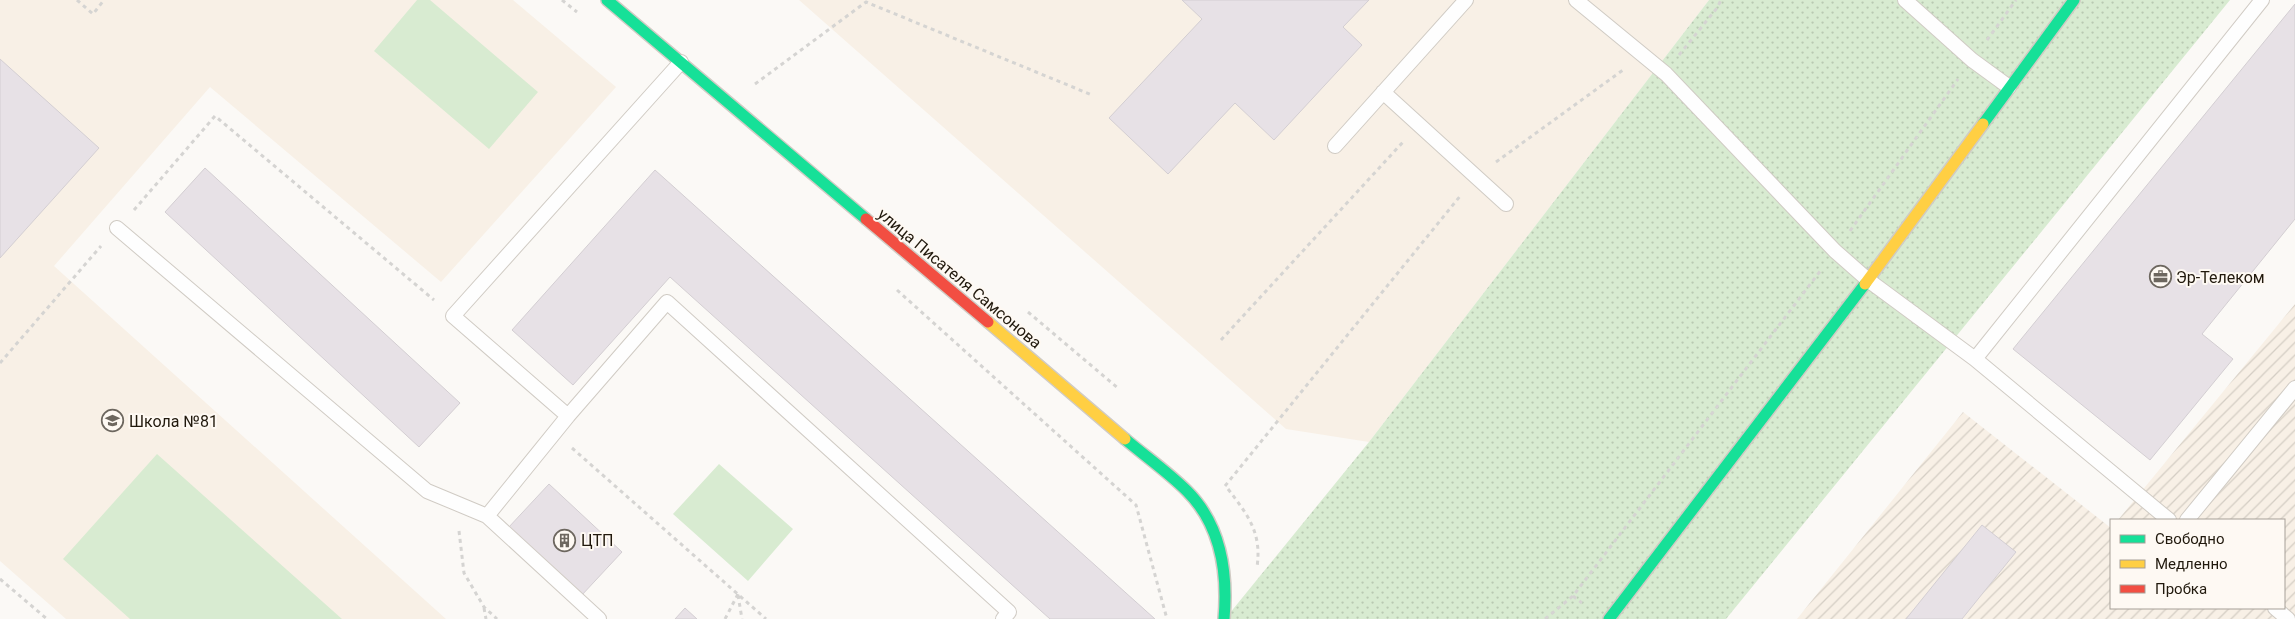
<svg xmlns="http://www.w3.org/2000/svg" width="2295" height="619" font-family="Roboto,sans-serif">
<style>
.built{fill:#f8f0e6}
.industrial{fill:url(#industrial-furrows)}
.grass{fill:url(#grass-dots)}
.pitch{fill:#d8ebd1}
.building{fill:#e7e1e6;stroke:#d3ced2}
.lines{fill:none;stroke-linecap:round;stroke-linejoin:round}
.lane-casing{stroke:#d0cbc4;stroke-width:16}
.fast-casing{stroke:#d0cbc4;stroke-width:14}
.slow-casing{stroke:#d0cbc4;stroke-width:14}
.jam-casing{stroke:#d0cbc4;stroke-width:14}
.path{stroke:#d5d4d2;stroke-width:3;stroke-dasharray:4 4;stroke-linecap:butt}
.lane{stroke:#fefefe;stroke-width:14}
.fast{stroke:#16e098;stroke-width:11}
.slow{stroke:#ffcf43;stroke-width:11}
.jam{stroke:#f24e42;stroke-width:11}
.labels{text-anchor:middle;stroke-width:4;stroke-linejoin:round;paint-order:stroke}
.poi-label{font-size:16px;fill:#21190d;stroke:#fef9f3;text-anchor:start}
.street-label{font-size:16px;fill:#21190d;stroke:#fef9f3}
</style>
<defs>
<pattern id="industrial-furrows" width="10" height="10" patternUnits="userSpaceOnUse" patternTransform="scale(1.25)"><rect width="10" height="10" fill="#f8f0e6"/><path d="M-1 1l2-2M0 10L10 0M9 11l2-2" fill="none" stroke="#d4cdc4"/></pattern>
<pattern id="grass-dots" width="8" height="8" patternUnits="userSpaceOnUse" patternTransform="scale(1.25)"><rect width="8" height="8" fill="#d8ebd1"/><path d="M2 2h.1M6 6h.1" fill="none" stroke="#b9c9b2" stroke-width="1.8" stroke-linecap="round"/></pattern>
</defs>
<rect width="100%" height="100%" fill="#fbf9f6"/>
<!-- built -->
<path class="built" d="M0,0H513L616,87L441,282L210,87L54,266L446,619H66L0,561Z
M799,0H1709L1369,442L1286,429Z"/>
<!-- industrial -->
<path class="industrial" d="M2295,304V619H1797L1963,412L2111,528V608H2284V520H2118Z"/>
<!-- grass -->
<path class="grass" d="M1709,0H2230L1726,619H1225L1369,442Z"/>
<!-- pitch -->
<path class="pitch" d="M417,0H430L538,92L489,149L374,51Z
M157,454L342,619H130L63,559Z
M719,464L793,529L748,581L673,514Z"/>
<!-- building -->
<path class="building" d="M1182,0H1369L1343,27L1362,45L1274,140L1235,103L1168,174L1109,118L1202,19Z
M2295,4V219L2202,334L2233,359L2150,460L2013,349Z
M0,59L99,148L0,258Z
M205,168L460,403L419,447L165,212Z
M655,170L1155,619H1050L670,277L573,385L512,330Z
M549,484L622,552L581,596L508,528Z
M1982,525L2016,552L1962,619H1906Z
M685,608L697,619H675Z"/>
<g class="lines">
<defs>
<path id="lane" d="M1576,0L1666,74L1835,251L1868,280L1975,359L2262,0
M1905,0L1972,60L2009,87
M681,62L453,316L568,416L667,302L1009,612L1003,619
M1383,92L1506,204
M1335,146L1466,0
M117,228L427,491L487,516L599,619
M1975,359L2169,520
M487,516L568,416
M2187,520L2295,388
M2275,608L2288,619"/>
<path id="fast" d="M607,0L866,219
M1983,124L2074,0
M1125,439C1145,456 1168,472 1187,491C1221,525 1228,573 1224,619
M1609,619L1865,284"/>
<path id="slow" d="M1865,284L1983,124
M988,322L1125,439"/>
<path id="jam" d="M866,219L988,322"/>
</defs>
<!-- lane casing -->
<use href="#lane" class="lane-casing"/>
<!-- fast casing -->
<use href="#fast" class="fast-casing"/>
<!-- slow casing -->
<use href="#slow" class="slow-casing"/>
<!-- jam casing -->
<use href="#jam" class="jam-casing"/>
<!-- path -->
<path class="path" d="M77,0L93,14L104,0
M562,0L577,12
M1987,40L2016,0
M1679,55L1717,8L1721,0
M755,84L866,2L1092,95
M1496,162L1623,70
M134,210L215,116L434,300
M1850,231L1958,79
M897,290L1136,505L1167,619
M1028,312L1119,389
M1221,340L1403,142
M0,363L101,246
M572,448L766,619
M1225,486L1461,195
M1228,489C1248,515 1262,533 1257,567
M459,531L464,573L484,607L497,619
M0,579L47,619
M738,595L742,619
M1573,596L1582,603
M484,608L486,619
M725,619L738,594
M1545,619L1573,596L1821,270"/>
<!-- lane -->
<use href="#lane" class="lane"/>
<!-- fast -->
<use href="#fast" class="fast"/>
<!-- slow -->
<use href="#slow" class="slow"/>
<!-- jam -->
<use href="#jam" class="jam"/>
</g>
<!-- icons -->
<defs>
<symbol id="office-ring" viewBox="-11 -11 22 22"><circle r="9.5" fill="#fef9f3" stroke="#6d675f" stroke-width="1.5"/><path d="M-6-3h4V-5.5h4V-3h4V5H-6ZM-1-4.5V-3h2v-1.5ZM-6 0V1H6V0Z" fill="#6d675f"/></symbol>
<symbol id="school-ring" viewBox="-11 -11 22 22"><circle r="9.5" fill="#fef9f3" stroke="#6d675f" stroke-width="1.5"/><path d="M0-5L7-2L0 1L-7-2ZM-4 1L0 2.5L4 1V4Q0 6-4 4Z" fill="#6d675f"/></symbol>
<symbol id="building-ring" viewBox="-11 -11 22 22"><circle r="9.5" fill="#fef9f3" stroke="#6d675f" stroke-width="1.5"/><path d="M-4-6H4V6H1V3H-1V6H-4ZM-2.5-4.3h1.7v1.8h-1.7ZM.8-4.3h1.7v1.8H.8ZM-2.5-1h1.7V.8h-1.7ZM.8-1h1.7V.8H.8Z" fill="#6d675f"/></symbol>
</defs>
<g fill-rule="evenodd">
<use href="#office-ring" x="2148" y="264" width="25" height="25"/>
<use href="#school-ring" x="100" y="408" width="25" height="25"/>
<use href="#building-ring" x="552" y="528" width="25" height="25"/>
</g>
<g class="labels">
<!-- poi labels -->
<g class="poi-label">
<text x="2176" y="283">Эр-Телеком</text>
<text x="129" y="427">Школа №81</text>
<text x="581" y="546">ЦТП</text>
</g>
<!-- street labels -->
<g class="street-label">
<text transform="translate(960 278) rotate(40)" y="6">улица Писателя Самсонова</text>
</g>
</g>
<!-- legend -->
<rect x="2110" y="519" width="175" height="90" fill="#fef9f3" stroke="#a69f97"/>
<rect x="2120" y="535" width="25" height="8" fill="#16e098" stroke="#a69f97"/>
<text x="2155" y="544" font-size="15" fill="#21190d">Свободно</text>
<rect x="2120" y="560" width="25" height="8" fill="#ffcf43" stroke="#a69f97"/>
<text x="2155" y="569" font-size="15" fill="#21190d">Медленно</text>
<rect x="2120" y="585" width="25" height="8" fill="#f24e42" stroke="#a69f97"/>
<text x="2155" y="594" font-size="15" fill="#21190d">Пробка</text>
</svg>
